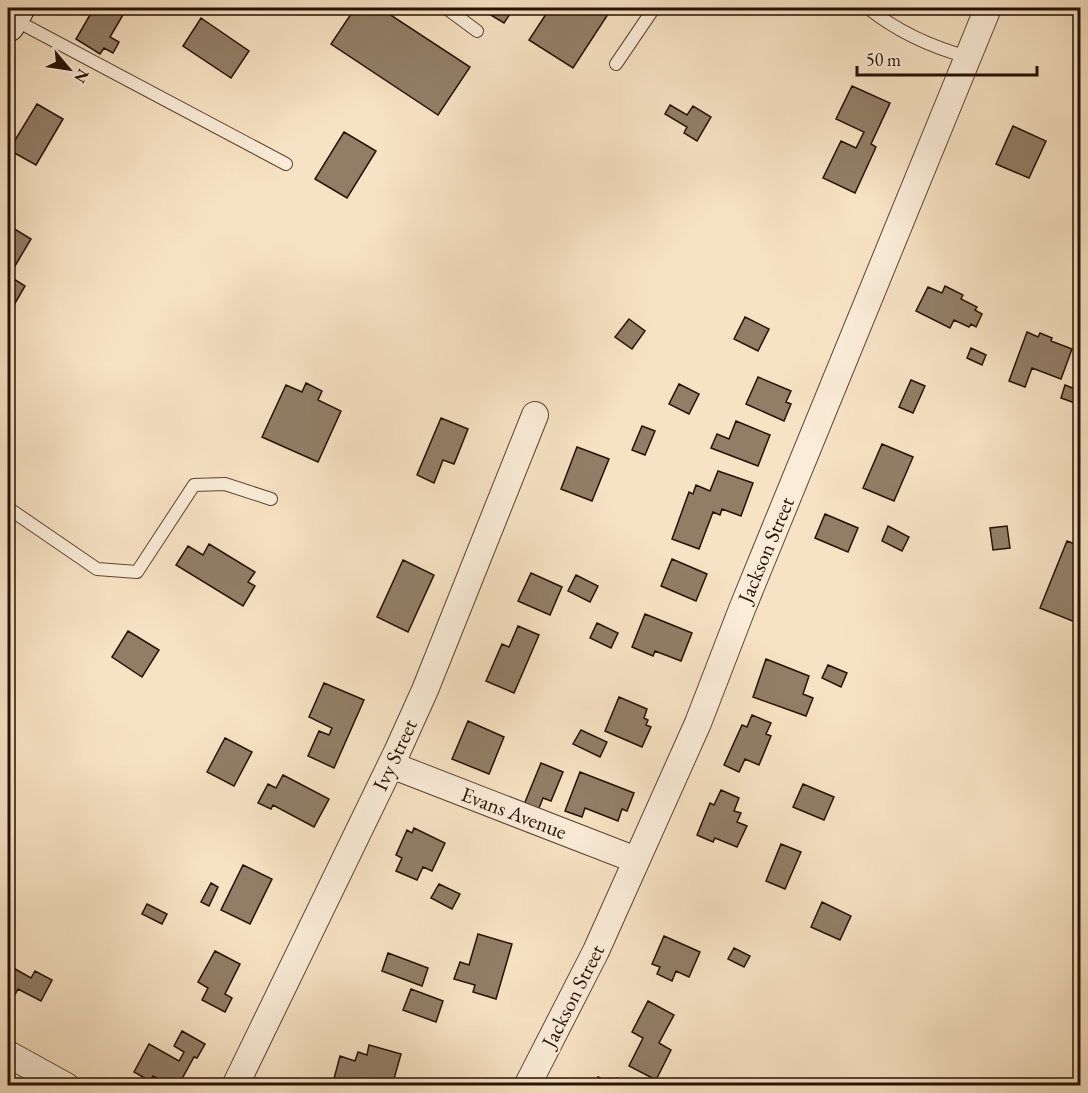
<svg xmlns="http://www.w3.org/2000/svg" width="1088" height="1093" font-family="'EB Garamond',serif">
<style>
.building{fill:#927e67;stroke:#251103;stroke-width:1.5}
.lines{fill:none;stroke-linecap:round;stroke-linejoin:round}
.lane-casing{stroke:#5a4533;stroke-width:14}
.street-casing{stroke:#5a4533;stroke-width:28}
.secondary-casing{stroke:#251103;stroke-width:35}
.lane{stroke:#faecd8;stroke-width:12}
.street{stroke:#faecd8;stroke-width:26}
.secondary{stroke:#faecd8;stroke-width:33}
.labels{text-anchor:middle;stroke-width:4.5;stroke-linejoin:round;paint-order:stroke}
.street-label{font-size:21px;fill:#251103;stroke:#faecd8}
</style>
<rect width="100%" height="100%" fill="#f7e2c3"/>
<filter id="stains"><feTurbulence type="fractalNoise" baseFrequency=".00333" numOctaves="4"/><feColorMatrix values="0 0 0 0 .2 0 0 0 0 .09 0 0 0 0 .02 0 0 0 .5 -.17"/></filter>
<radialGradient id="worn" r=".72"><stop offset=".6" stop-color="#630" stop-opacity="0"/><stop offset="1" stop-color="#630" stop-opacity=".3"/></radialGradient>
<!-- building -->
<path class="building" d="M94,8H127L110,37L119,42L113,53L104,48L100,54L76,39Z
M355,8H380L470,67L438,115L331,44Z
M479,8H514L504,23Z
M550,8H612L573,68L529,40Z
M201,18L249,51L231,78L183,46Z
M852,86L890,103L871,144L876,147L855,193L823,178L841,141L856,148L864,132L836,119Z
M37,104L63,119L36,165L9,150Z
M670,105L687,115L693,106L711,117L697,141L684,133L687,127L665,114Z
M1013,126L1046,141L1029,178L996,164Z
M344,132L376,151L347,198L315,179Z
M8,225L31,239L9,276L25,286L14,305L8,302Z
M945,286L963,295L961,299L977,307L975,310L982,314L976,327L971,324L969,327L954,320L950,328L916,311L928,287L942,293Z
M745,317L769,329L758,351L734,339Z
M629,319L645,331L632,349L615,337Z
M1027,332L1038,337L1040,333L1052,338L1051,341L1072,349L1061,379L1032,368L1025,387L1009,381Z
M971,348L986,355L982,365L967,358Z
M758,377L791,391L786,402L791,404L784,421L746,404Z
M911,380L925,386L913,413L899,407Z
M306,383L322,391L318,400L341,411L318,462L262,437L286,385L302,392Z
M679,384L699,394L689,414L669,404Z
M1065,385L1080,391L1075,403L1061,398Z
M441,418L468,429L454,464L443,460L434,483L417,475Z
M736,421L770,435L758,466L711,448L717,434L729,439Z
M642,426L655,431L645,455L632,450Z
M882,444L913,457L894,501L863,488Z
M577,447L609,459L592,501L561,489Z
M718,471L753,483L741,516L722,509L720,515L713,512L699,549L672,539L689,492L693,494L696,485L710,491Z
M825,514L858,528L848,552L815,538Z
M888,526L909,537L902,551L882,541Z
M1007,526L1010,548L993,550L990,528Z
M1067,541L1080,546V624L1040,608Z
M209,544L255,572L248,582L255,586L243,606L176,565L188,546L203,555Z
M672,559L707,574L696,601L661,586Z
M403,560L434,575L408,632L377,617Z
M531,573L562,587L550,615L518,601Z
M576,575L598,586L590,602L568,591Z
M645,614L692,633L681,661L655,651L653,656L632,647Z
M597,623L618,633L611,648L590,638Z
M518,626L539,635L514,693L486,681L502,644L509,647Z
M128,631L159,650L142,677L112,657Z
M766,659L809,676L803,694L813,698L806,716L753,697Z
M828,665L847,673L841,687L822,678Z
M324,683L364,700L334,768L308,756L319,731L329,735L332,728L309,717Z
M619,697L647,709L644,718L648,720L646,725L651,727L642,747L605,731Z
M752,715L771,723L766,734L771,736L759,765L745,759L739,772L724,765L742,725L747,727Z
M468,721L504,737L489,774L452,759Z
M581,730L607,742L600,757L573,744Z
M225,738L252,752L234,786L207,772Z
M541,763L563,772L551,801L543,798L537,813L523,807Z
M580,772L634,793L627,811L622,809L618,821L585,808L582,817L565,811Z
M283,775L329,799L314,827L273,805L271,809L258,803L268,784L276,788Z
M803,784L834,797L824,820L793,807Z
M721,790L739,798L734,811L741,813L737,822L747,826L737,847L715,838L713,842L697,835L710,803L714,805Z
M414,828L445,843L432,871L423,867L417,880L396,871L402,858L396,855L407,830L412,833Z
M781,844L801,852L785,889L766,881Z
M243,865L272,879L250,924L221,910Z
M211,883L218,887L209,906L201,902Z
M439,884L460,894L452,909L431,898Z
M822,902L851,916L840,940L811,927Z
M147,904L167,914L162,924L142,914Z
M478,934L512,944L496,999L473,992L475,985L454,979L460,962L469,965Z
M664,936L700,952L689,977L676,971L672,981L657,974L660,967L652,964Z
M734,948L750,956L744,967L728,959Z
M215,951L240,964L225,994L232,998L225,1012L202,1000L208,988L198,982Z
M388,953L428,968L422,986L382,971Z
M8,965L31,978L35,971L52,980L41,1001L18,989L11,1002L8,1001Z
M411,989L443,1001L436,1022L403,1010Z
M648,1001L674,1015L659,1043L671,1050L656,1080L629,1066L643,1038L632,1032Z
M182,1031L205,1044L197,1058L194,1057L178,1086H171L153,1076L150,1081L134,1072L149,1044L179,1061L184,1052L174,1046Z
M369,1045L401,1054L392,1086H332L340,1056L355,1061L358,1052L367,1055Z
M598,1077L614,1085L617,1078L629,1084L594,1086Z
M693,1079L708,1081L707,1086H692Z"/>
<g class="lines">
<defs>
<path id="lane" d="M446,8L477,31
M868,8C898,32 931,47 968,57
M13,19L286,164
M616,64L654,8
M8,508L97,569L137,572L194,485L225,484L271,499"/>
<path id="street" d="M391,765L636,860
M8,1054L66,1086
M235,1086L397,752L425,690L535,415
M527,1086L596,951L698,723L742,609L988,8"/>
<path id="secondary" d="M8,25L18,8"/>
</defs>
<!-- lane casing -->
<use href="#lane" class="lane-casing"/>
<!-- street casing -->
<use href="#street" class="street-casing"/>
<!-- secondary casing -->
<use href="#secondary" class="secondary-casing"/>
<!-- lane -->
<use href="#lane" class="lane"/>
<!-- street -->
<use href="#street" class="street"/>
<!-- secondary -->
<use href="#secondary" class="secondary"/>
</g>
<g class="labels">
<!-- street labels -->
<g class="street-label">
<text transform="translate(766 550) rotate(-67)" y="7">Jackson Street</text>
<text transform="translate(395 755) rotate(-65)" y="7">Ivy Street</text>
<text transform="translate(514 813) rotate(21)" y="7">Evans Avenue</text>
<text transform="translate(573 996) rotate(-63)" y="7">Jackson Street</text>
</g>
</g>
<!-- margin -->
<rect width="1088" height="1093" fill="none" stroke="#f7e2c3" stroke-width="30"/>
<rect x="9" y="9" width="1070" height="1075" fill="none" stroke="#251103" stroke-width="3"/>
<rect x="15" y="15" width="1058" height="1063" fill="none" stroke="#251103" stroke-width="1.5"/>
<!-- north arrow -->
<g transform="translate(69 69) rotate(119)" stroke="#faecd8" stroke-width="4.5" paint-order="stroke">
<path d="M0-4.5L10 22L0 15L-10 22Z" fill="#251103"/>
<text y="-9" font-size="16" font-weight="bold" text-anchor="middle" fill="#251103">N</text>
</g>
<!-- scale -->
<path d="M857 66v9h180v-9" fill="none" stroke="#251103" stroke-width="3"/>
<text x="866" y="66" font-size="18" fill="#251103" stroke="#faecd8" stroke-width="4.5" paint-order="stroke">50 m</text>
<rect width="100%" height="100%" filter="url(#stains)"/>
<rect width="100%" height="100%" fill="url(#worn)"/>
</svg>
